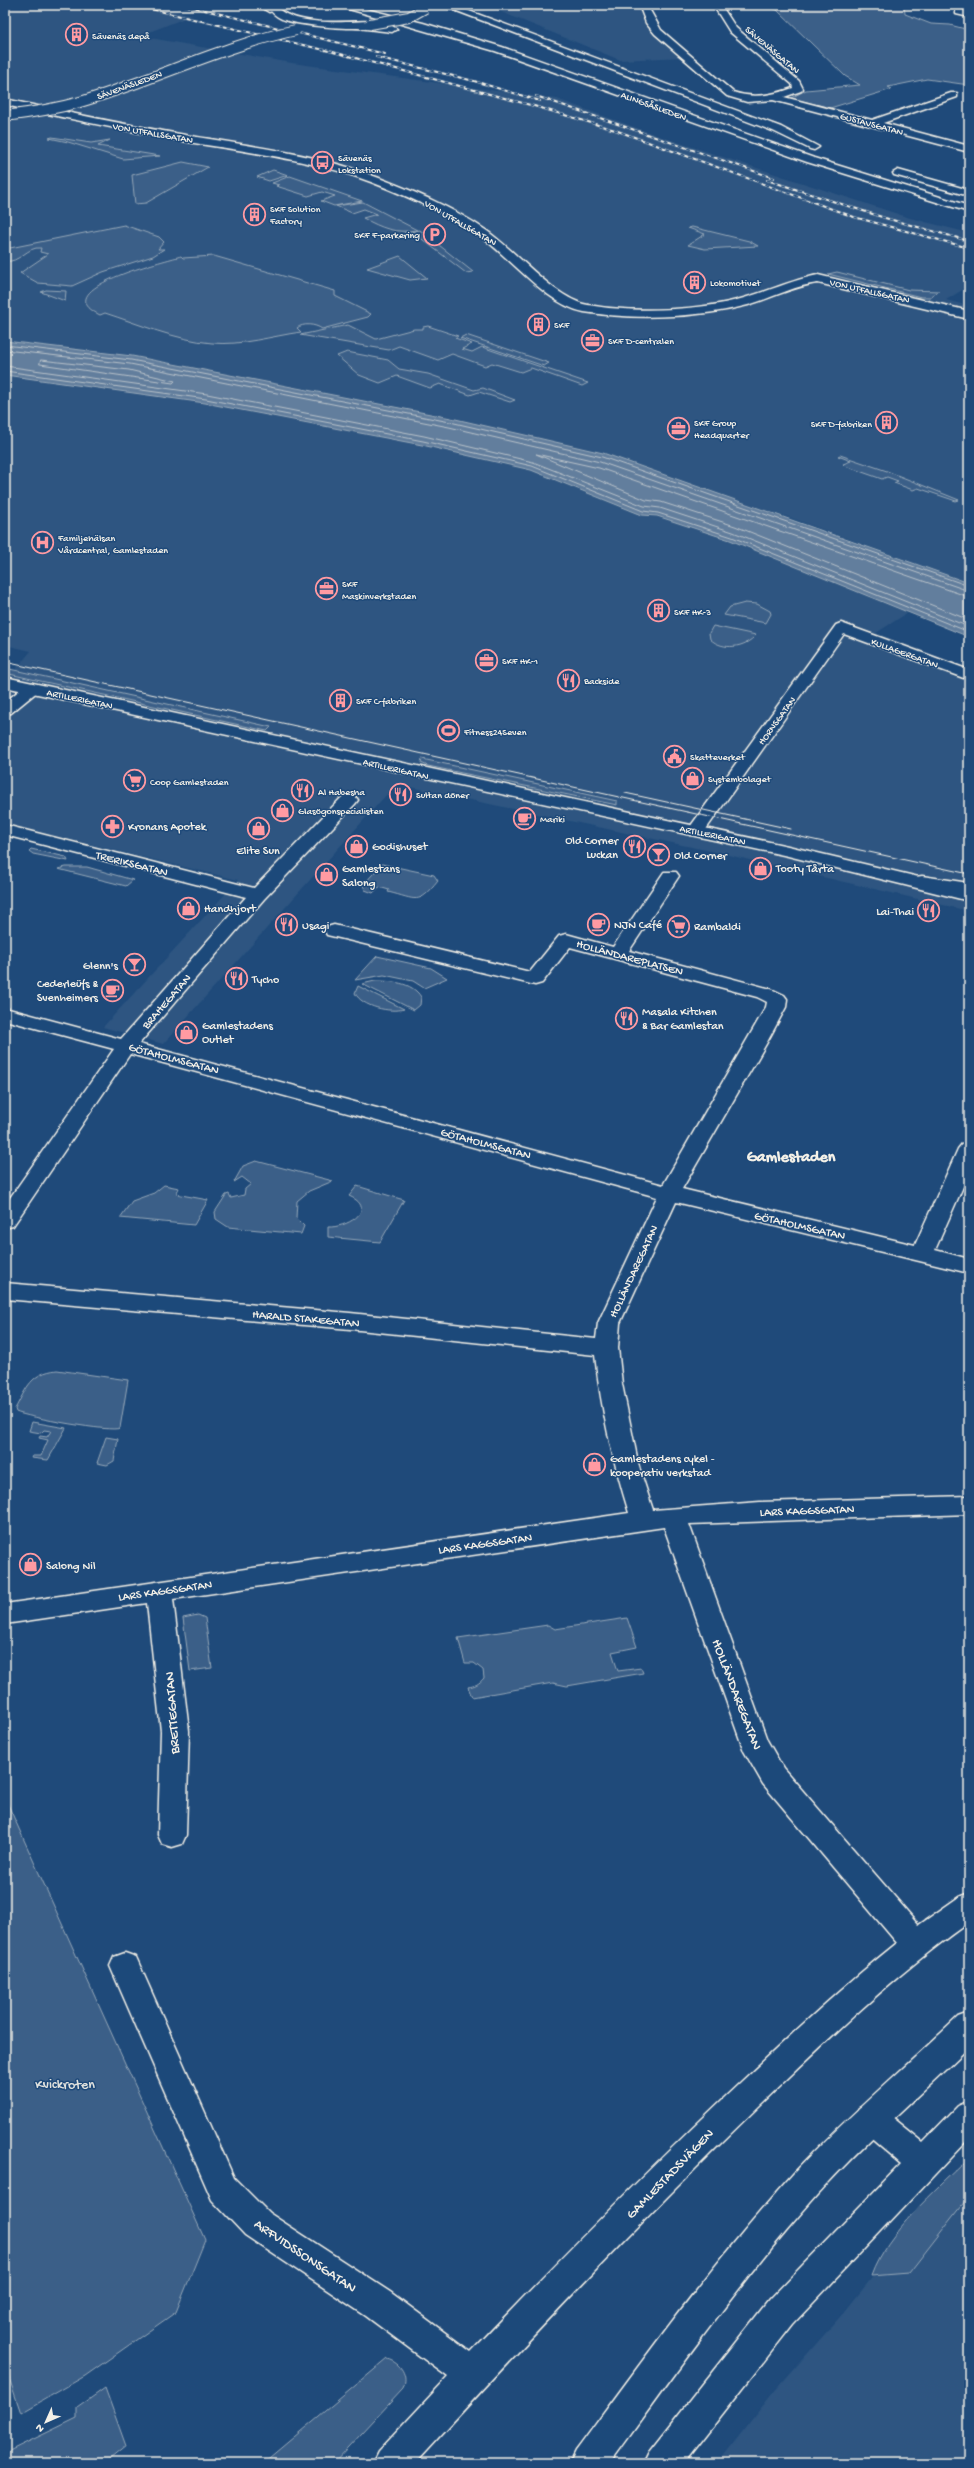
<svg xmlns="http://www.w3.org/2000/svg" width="974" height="2468" font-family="'Gochi Hand',sans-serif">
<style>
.built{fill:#2d5581}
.green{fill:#3a5f88;stroke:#97a8b8}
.water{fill:#627e9d;stroke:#9cacbb}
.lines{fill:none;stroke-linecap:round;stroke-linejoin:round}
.shore{stroke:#bac3ca;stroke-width:1}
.minor-casing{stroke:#f4f1e8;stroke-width:3}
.tertiary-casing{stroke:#f4f1e8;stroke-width:3}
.secondary-casing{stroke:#f4f1e8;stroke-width:3}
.motorway-casing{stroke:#f4f1e8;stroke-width:3}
.minor{fill:#1f4a7a;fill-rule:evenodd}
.tertiary{fill:#1f4a7a;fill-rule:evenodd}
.secondary{fill:#1f4a7a;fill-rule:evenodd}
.motorway{fill:#1f4a7a;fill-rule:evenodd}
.tram{stroke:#f4f1e8;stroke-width:1}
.rail-casing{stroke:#f4f1e8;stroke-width:2}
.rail{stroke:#1f4a7a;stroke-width:1.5;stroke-dasharray:4;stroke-linecap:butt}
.tertiary-bridge-casing{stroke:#f4f1e8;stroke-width:12;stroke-linecap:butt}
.tertiary-bridge{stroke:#1f4a7a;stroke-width:10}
.labels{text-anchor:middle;stroke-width:3;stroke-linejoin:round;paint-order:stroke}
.far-poi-label{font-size:10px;fill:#f4f1e8;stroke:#1f4a7a;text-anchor:start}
.far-street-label{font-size:10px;fill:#f4f1e8;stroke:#1f4a7a}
.poi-label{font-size:12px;fill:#f4f1e8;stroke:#1f4a7a;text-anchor:start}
.street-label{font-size:12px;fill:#f4f1e8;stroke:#1f4a7a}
.near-street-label{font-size:14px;fill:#f4f1e8;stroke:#1f4a7a}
.near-park-label{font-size:14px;fill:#e1e2de;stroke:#1f4a7a}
.district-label{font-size:16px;font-weight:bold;fill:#f4f1e8;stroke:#1f4a7a}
</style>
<rect width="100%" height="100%" fill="#1f4a7a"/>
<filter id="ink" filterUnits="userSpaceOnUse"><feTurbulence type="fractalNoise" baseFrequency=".025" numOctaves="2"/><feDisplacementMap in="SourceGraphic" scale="8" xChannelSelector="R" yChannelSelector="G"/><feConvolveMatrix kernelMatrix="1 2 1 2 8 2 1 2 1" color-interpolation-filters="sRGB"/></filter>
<g filter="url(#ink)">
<!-- built -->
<path class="built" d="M5,5H149L193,15L139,36L292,63L557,99L659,136L910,218L969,233V286L946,300L969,306V583L785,516L306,391L132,356L5,341Z
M484,5H638L645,23L685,57L620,60Z
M5,375L205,403L422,445L531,470L642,515L657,516L730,540L909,612L876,633L969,668V911L724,854L396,784L163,1044L103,1027L238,880L5,824V682L31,651L5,645Z
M969,2163V2463H718L771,2395L846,2310L945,2187Z"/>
<!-- green -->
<path class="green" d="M766,5H904L905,14L931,24L950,25L969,30V85L927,79L888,87L892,89L830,108L791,98L806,90L860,85L845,76L777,10Z
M52,137L91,143L110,140L98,146L160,156L123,159L68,142L49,138Z
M183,162L208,167L146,203L135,204L132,175Z
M273,170L288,175L269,181L257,177Z
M290,176L362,201L334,206L321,201L335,196L322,192L308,196L276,186L279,185L272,183Z
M363,202L417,230C395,234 382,228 363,218L377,214L364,209L352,213L336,206Z
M124,225L159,237L164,242L158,249H164L153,256L103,272L72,286L38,283L20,273L48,254L40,252L41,248C27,246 19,264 5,261V249Z
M692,227L749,241L758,246L705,249L688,245L705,234L688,228Z
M420,230L473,272L466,273L414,233H404Z
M181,256L183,258L214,256L335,291V296L371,314L368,317L322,329C315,324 303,323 297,328L301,332C272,336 241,346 212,343C176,340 139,324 105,313L100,315C45,289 165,261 181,256Z
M400,256L427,278L410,280L367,268Z
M837,272L909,290L939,291L930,297H921L828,274Z
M46,290L66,291L65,301L41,292Z
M348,325L376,339L414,329H423V327L428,326L458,336L455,338L472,344L462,349L472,352L482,347L588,383L582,386L531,368L521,372L492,363L485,366L452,354L438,360L399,346L389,350L300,335Z
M466,335L549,363L544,366L460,338Z
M347,352L388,360L399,369L428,374L474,390L483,388L515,400L510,402L479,392L470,395L440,384L430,388L397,376L380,383L359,375L337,356Z
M840,455L887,471L959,500L956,501L918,488L913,490L894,483L898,481L887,477L882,479L845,466L843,464L851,461L838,456Z
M745,603L757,604L770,611L771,614L766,623L724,615L730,607Z
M713,626L756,635C745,648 723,651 710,639L709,633Z
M5,668L271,727L267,731L27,678L5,673Z
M422,759L617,801V805L428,766L421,763Z
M31,849L66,857L68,861L33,854L29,851Z
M382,864L434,875L438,881C418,906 417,899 388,892L389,890L379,887L373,893L365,890L363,885Z
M66,867H87L133,880L126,886L58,869Z
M377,956L431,968L447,978L424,988L413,981L384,975L355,980Z
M375,981C391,981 412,982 421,997L420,1005L414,1010L362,984Z
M358,986L404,1009C390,1013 362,1007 355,993Z
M256,1161L333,1181L309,1191L297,1201L296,1218L304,1226L301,1234L228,1227L216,1219L215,1212L226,1195L229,1194L231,1198L244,1195L245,1189L251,1184L242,1177L234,1182L243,1166Z
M164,1185L179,1188L176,1194L208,1200L194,1225L120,1218L132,1201L154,1193Z
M357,1186L404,1200L380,1242L328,1237V1227C347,1228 379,1209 349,1196Z
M57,1370L128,1380L120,1428C113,1433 26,1417 16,1412L15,1409C27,1387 31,1373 57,1370Z
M32,1422L66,1428L48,1460L31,1458L32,1456H41L48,1440L39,1438L40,1436L47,1437L51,1431L44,1430L41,1433L29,1431Z
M106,1437L118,1439L114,1461L107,1465L97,1463Z
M198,1615L205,1618L212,1668L190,1671L183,1618Z
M627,1618L637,1647L612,1652L618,1671L641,1668L643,1673L567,1686L553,1683L472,1697L468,1687C475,1686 479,1684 484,1678L483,1670L474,1663H465L458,1638L548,1625L555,1629Z
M5,1798L205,2240L176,2312L85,2376L21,2413L5,2366Z
M969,2158V2196L909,2273L871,2276C887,2231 936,2191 969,2158Z
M387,2359C401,2363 409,2376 403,2389L334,2463H263Z
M105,2388L126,2446L105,2463H5V2453L77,2418V2408Z"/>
<!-- water -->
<path class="water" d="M5,341L132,356L451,418L603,453L969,583V637L730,540L657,516L642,515L531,470L422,445L205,403L5,375Z"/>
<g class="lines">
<!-- shore -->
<path class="shore" d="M5,345L131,360L450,422L602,457L969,586
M5,350L130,364L449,427L600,462L969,591
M41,360L129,370L175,381L173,383L40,364Z
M5,366L207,394L424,436L533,462L644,506L660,508L733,532L969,627
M5,371L206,399L423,441L532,466L643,511L658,513L732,537L969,632
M969,597L599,468L536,454L646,500L661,502L735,526L969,620"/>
<defs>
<path id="minor" d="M639,5H647L661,30L733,92C753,99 773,95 793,88L792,84L730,32L713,5H721L736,28L799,81L803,89L801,91L784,97L872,120L951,93H957V97L883,123L969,146V152L773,100L747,102L727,96L655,34L646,23Z
M959,9L969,11V17L956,14V10Z
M5,99C69,113 132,126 197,137C258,147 321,155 379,178C415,192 452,207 484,229C515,249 554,299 588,305C631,313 702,311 744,298C769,291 792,280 818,275L969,311V319L818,283C793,286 772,298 748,305C699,318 633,320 584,312C546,305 509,255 476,233C444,212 407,196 371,182C313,160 249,152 188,142C127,131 66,118 5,105Z
M841,623L969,670V680L844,634L702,835H690L687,831L690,827L836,625Z
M32,683L40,688L38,691L11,713L5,715V702L26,685Z
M349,795L355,796L358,800L355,804L264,899L139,1044L663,1185L766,1007L767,1002L757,997L570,947L542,983L535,985L327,935L325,931L327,927L334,925L530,972L559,936L566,934L613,947L664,872H676L679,876L629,951L771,989L784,995L787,999L786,1007L766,1044L682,1189L915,1245L958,1149L962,1144L969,1142V1173L935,1250L969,1259V1273L676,1202L620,1323L618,1348L622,1384L639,1467L653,1510L760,1502L969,1496V1514L689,1524L767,1740L783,1768L919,1925L959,1897L969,1893V1922C894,1975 827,2040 761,2104C641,2220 527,2341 415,2463H373L379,2451L448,2377L366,2316L245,2235L212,2200L110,1966L114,1957L125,1953L136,1957L234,2178L269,2213L390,2292L471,2352C559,2260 648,2169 741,2082C792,2034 843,1986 897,1943L763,1784L744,1751L664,1527L173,1599L189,1731L186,1835L182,1844L172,1847L162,1844L158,1835L161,1731L147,1603L5,1624V1604L629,1513C613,1461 601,1409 595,1355L350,1329L5,1299V1283L350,1313L596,1339L598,1323L657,1197L130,1054L13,1226L5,1228V1205L114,1049L5,1020V1008L121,1039L246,897L5,835V825L254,888L343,796Z
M922,876L969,883V893L916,885L913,881L916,877Z
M969,2101V2138L793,2324L684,2463H644L650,2451L769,2300L901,2164L859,2128L854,2118L859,2108L870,2103L881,2108L923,2142L958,2106Z"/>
<path id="tertiary" d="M267,5H275C291,27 346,22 370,21L375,24C366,33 295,25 282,19C275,16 271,12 267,5Z
M969,2013V2047C918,2097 864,2142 817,2195C742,2279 676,2372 610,2463H570L576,2451C646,2356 715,2260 794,2173C845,2118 904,2069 958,2017Z"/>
<path id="secondary" d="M5,677L788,846L969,889V901L788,856L5,687Z"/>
<path id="motorway" d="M257,5H268L276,10L269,12Z
M335,5H350L423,23L502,47L814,158L969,206V212L807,162L495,51Z
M441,5H453L781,127L819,147L814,150L810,149L773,131Z
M352,22L392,26L397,29L392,32L349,27V23Z
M898,170L969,190V196L894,175L893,173Z"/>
</defs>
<!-- minor casing -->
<use href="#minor" class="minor-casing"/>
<!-- tertiary casing -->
<use href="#tertiary" class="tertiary-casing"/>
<!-- secondary casing -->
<use href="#secondary" class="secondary-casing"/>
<!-- motorway casing -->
<use href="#motorway" class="motorway-casing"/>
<!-- minor -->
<use href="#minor" class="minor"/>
<!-- tertiary -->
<use href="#tertiary" class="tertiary"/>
<!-- secondary -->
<use href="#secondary" class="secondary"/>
<!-- motorway -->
<use href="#motorway" class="motorway"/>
<!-- tram -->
<path class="tram" d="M5,662L969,874
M625,793L791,829"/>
<defs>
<path id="rail" d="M134,5L333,52L534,106L615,130L854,217L969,248
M184,5L385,54
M376,57L474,81L540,101
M536,96L774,178
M767,180L885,218L969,241"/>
</defs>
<!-- rail casing -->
<use href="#rail" class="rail-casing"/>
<!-- rail -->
<use href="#rail" class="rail"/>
<defs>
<path id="tertiary-bridge" d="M370,24L409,17L425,8
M5,116C30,113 55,109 80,102C154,80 219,47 296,30"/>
</defs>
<!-- tertiary-bridge casing -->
<use href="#tertiary-bridge" class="tertiary-bridge-casing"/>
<!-- tertiary-bridge -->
<use href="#tertiary-bridge" class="tertiary-bridge"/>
</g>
</g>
<!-- icons -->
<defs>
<symbol id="building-ring" viewBox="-11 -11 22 22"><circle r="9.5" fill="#1f4a7a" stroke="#ff9aa2" stroke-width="1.5"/><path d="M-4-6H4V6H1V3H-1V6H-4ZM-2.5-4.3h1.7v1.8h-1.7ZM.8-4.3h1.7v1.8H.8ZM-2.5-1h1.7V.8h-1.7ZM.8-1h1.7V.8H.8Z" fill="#ff9aa2"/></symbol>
<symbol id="bus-ring" viewBox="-11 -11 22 22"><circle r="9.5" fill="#1f4a7a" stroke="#ff9aa2" stroke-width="1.5"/><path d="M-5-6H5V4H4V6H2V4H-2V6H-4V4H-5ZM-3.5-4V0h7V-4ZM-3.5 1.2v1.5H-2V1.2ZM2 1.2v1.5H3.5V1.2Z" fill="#ff9aa2"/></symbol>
<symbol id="parking-ring" viewBox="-11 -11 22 22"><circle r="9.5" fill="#1f4a7a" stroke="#ff9aa2" stroke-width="1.5"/><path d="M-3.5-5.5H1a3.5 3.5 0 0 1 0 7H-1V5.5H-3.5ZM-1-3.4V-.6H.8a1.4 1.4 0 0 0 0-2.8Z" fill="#ff9aa2"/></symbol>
<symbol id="office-ring" viewBox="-11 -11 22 22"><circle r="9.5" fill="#1f4a7a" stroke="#ff9aa2" stroke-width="1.5"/><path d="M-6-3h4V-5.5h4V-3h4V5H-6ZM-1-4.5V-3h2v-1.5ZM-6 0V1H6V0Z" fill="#ff9aa2"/></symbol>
<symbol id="hospital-ring" viewBox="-11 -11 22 22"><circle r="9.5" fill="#1f4a7a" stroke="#ff9aa2" stroke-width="1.5"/><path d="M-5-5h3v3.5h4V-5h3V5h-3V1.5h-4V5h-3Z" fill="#ff9aa2"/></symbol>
<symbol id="restaurant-ring" viewBox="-11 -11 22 22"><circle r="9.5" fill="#1f4a7a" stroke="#ff9aa2" stroke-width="1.5"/><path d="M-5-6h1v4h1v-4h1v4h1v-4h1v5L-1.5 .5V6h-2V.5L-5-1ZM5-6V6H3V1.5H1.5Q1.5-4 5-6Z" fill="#ff9aa2"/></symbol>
<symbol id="stadium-ring" viewBox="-11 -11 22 22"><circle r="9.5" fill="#1f4a7a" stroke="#ff9aa2" stroke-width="1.5"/><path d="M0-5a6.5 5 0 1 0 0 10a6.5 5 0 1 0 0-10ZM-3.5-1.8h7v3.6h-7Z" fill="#ff9aa2"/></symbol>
<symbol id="civic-ring" viewBox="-11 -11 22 22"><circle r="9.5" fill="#1f4a7a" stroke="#ff9aa2" stroke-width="1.5"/><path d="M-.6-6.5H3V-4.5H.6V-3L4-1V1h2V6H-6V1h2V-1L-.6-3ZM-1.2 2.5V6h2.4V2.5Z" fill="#ff9aa2"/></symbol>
<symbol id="shop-ring" viewBox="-11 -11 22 22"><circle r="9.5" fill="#1f4a7a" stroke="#ff9aa2" stroke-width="1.5"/><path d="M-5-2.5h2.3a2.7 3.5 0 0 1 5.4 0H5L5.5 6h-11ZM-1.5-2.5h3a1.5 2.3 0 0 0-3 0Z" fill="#ff9aa2"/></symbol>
<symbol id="supermarket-ring" viewBox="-11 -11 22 22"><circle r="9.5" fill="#1f4a7a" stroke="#ff9aa2" stroke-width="1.5"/><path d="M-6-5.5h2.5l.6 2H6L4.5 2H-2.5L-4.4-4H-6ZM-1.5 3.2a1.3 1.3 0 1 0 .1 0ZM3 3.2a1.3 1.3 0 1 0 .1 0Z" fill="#ff9aa2"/></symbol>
<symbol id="cafe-ring" viewBox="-11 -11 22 22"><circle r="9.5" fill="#1f4a7a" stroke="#ff9aa2" stroke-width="1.5"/><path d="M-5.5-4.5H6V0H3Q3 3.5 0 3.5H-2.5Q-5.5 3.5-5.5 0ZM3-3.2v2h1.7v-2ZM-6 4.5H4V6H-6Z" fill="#ff9aa2"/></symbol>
<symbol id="pharmacy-ring" viewBox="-11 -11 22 22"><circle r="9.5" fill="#1f4a7a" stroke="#ff9aa2" stroke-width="1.5"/><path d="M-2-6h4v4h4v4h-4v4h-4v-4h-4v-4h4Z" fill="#ff9aa2"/></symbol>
<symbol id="bar-ring" viewBox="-11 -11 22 22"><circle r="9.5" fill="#1f4a7a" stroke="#ff9aa2" stroke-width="1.5"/><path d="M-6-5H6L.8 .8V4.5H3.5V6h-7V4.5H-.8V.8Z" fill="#ff9aa2"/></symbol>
</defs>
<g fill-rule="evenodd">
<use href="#building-ring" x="64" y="22" width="25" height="25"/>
<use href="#bus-ring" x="310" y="150" width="25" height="25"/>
<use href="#building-ring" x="242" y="202" width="25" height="25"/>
<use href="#parking-ring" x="422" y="222" width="25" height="25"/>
<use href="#building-ring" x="682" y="270" width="25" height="25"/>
<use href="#building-ring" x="526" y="312" width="25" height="25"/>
<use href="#office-ring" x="580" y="328" width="25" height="25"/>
<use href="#building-ring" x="874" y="410" width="25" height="25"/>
<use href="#office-ring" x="666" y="416" width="25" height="25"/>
<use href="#hospital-ring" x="30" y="530" width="25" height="25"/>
<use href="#office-ring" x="314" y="576" width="25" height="25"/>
<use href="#building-ring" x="646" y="598" width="25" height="25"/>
<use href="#office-ring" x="474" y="648" width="25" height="25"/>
<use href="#restaurant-ring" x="556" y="668" width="25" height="25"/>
<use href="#building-ring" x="328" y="688" width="25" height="25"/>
<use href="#stadium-ring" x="436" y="718" width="25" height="25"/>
<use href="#civic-ring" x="662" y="744" width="25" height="25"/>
<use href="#shop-ring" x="680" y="766" width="25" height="25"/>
<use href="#supermarket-ring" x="122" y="768" width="25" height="25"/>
<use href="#restaurant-ring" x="290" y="778" width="25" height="25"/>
<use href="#restaurant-ring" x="388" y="782" width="25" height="25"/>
<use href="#shop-ring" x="270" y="798" width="25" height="25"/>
<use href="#cafe-ring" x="512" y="806" width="25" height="25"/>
<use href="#pharmacy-ring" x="100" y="814" width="25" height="25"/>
<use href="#shop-ring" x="246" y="816" width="25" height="25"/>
<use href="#shop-ring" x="344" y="834" width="25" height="25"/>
<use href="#restaurant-ring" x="622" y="834" width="25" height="25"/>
<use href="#bar-ring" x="646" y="842" width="25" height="25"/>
<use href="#shop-ring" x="748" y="856" width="25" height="25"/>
<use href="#shop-ring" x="314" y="862" width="25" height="25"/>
<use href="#shop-ring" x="176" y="896" width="25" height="25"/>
<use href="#restaurant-ring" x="916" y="898" width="25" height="25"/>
<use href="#cafe-ring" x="586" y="912" width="25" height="25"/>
<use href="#restaurant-ring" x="274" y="912" width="25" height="25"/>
<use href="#supermarket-ring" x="666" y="914" width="25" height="25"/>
<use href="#bar-ring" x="122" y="952" width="25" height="25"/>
<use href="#restaurant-ring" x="224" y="966" width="25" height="25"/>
<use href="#cafe-ring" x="100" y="978" width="25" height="25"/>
<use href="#restaurant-ring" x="614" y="1006" width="25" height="25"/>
<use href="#shop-ring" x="174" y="1020" width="25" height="25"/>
<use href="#shop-ring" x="582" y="1452" width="25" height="25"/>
<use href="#shop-ring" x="18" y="1552" width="25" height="25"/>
</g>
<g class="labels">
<!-- far-poi labels -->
<g class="far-poi-label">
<text x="92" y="39">Sävenäs depå</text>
<text x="338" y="161">Sävenäs<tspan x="338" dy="12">Lokstation</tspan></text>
<text x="270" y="212">SKF Solution<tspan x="270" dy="12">Factory</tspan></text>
<text x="420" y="238" text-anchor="end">SKF F-parkering</text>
<text x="710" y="286">Lokomotivet</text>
<text x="554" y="328">SKF</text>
<text x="608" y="344">SKF D-centralen</text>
<text x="694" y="426">SKF Group<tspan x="694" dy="12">Headquarter</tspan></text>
<text x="872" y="427" text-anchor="end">SKF D-fabriken</text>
<text x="58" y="541">Familjehälsan<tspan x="58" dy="12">Vårdcentral, Gamlestaden</tspan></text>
<text x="342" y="587">SKF<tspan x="342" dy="12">Maskinverkstaden</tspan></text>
<text x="674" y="615">SKF HK-3</text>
<text x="502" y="664">SKF HK-1</text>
<text x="584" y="684">Backside</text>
<text x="356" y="704">SKF C-fabriken</text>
<text x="464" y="735">Fitness24Seven</text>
<text x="690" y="760">Skatteverket</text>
<text x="708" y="782">Systembolaget</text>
<text x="150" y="785">Coop Gamlestaden</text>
<text x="318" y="795">Al Habesha</text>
<text x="416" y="798">Sultan döner</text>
<text x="298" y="814">Glasögonspecialisten</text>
<text x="540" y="822">Mariki</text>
</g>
<!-- far-street labels -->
<g class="far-street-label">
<text transform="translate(773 49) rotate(40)" y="4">SÄVENÄSGATAN</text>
<text transform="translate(129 84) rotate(-20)" y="4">SÄVENÄSLEDEN</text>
<text transform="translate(654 105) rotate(20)" y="4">ALINGSÅSLEDEN</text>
<text transform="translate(872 123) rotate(15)" y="4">GUSTAVSGATAN</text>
<text transform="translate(153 132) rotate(10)" y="4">VON UTFALLSGATAN</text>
<text transform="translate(461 222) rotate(30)" y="4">VON UTFALLSGATAN</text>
<text transform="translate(870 290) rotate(13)" y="4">VON UTFALLSGATAN</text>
<text transform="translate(905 652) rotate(20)" y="4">KULLAGERGATAN</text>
<text transform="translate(80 698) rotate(12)" y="4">ARTILLERIGATAN</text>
<text transform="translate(776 720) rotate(-54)" y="4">HORNSGATAN</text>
<text transform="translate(396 768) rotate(13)" y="4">ARTILLERIGATAN</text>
<text transform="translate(713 834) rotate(12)" y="4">ARTILLERIGATAN</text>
</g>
<!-- poi labels -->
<g class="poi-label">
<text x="128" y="830">Kronans Apotek</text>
<text x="618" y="844" text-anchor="end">Old Corner<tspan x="618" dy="14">Luckan</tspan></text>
<text x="372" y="850">Godishuset</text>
<text x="258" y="854" text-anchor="middle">Elite Sun</text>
<text x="674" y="859">Old Corner</text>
<text x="342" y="872">Gamlestans<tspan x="342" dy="14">Salong</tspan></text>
<text x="776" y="872">Tooty Tårta</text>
<text x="204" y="912">Handhjort</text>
<text x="914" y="915" text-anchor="end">Lai-Thai</text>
<text x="614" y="928">NJN Café</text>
<text x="302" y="929">Usagi</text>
<text x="694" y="930">Rambaldi</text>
<text x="118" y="969" text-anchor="end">Glenn's</text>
<text x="252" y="983">Tycho</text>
<text x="98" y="987" text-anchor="end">Cederleüfs &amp;<tspan x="98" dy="14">Svenheimers</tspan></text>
<text x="642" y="1015">Masala Kitchen<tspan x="642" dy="14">&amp; Bar Gamlestan</tspan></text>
<text x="202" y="1029">Gamlestadens<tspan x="202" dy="14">Outlet</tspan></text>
<text x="610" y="1462">Gamlestadens cykel -<tspan x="610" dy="14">kooperativ verkstad</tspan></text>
<text x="46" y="1569">Salong Nil</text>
</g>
<!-- street labels -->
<g class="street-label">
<text transform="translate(132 863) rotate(14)" y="4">TRERIKSGATAN</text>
<text transform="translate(630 957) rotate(15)" y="4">HOLLÄNDAREPLATSEN</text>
<text transform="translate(166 1001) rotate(-49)" y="4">BRAHEGATAN</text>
<text transform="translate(174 1058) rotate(15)" y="4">GÖTAHOLMSGATAN</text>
<text transform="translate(486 1143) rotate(15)" y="4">GÖTAHOLMSGATAN</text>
<text transform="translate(800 1225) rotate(13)" y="4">GÖTAHOLMSGATAN</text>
<text transform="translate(633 1271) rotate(-65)" y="4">HOLLÄNDAREGATAN</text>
<text transform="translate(306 1318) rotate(5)" y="4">HARALD STAKEGATAN</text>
<text transform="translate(807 1510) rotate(-2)" y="4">LARS KAGGSGATAN</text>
<text transform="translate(485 1543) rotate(-8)" y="4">LARS KAGGSGATAN</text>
<text transform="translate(165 1590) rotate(-8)" y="4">LARS KAGGSGATAN</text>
</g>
<!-- near-street labels -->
<g class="near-street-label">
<text transform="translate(738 1694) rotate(69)" y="5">HOLLÄNDAREGATAN</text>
<text transform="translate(171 1713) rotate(-94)" y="5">BRETTEGATAN</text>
<text transform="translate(669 2173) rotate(-46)" y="5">GAMLESTADSVÄGEN</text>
<text transform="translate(306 2255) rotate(34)" y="5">ARFVIDSSONSGATAN</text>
</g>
<!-- near-park labels -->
<g class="near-park-label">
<text x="65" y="2088">Kvickroten</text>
</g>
<!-- district labels -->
<g class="district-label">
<text x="791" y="1161">Gamlestaden</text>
</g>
</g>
<!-- margin -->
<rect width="974" height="2468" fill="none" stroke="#1f4a7a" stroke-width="20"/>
<rect x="10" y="10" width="954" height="2448" fill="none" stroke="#f4f1e8" stroke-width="1.5" filter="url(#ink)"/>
<!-- north arrow -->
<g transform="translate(46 2422) rotate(225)" stroke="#1f4a7a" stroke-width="3" paint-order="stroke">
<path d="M0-3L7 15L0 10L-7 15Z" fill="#f4f1e8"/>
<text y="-6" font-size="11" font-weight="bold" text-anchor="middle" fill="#f4f1e8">N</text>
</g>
</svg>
